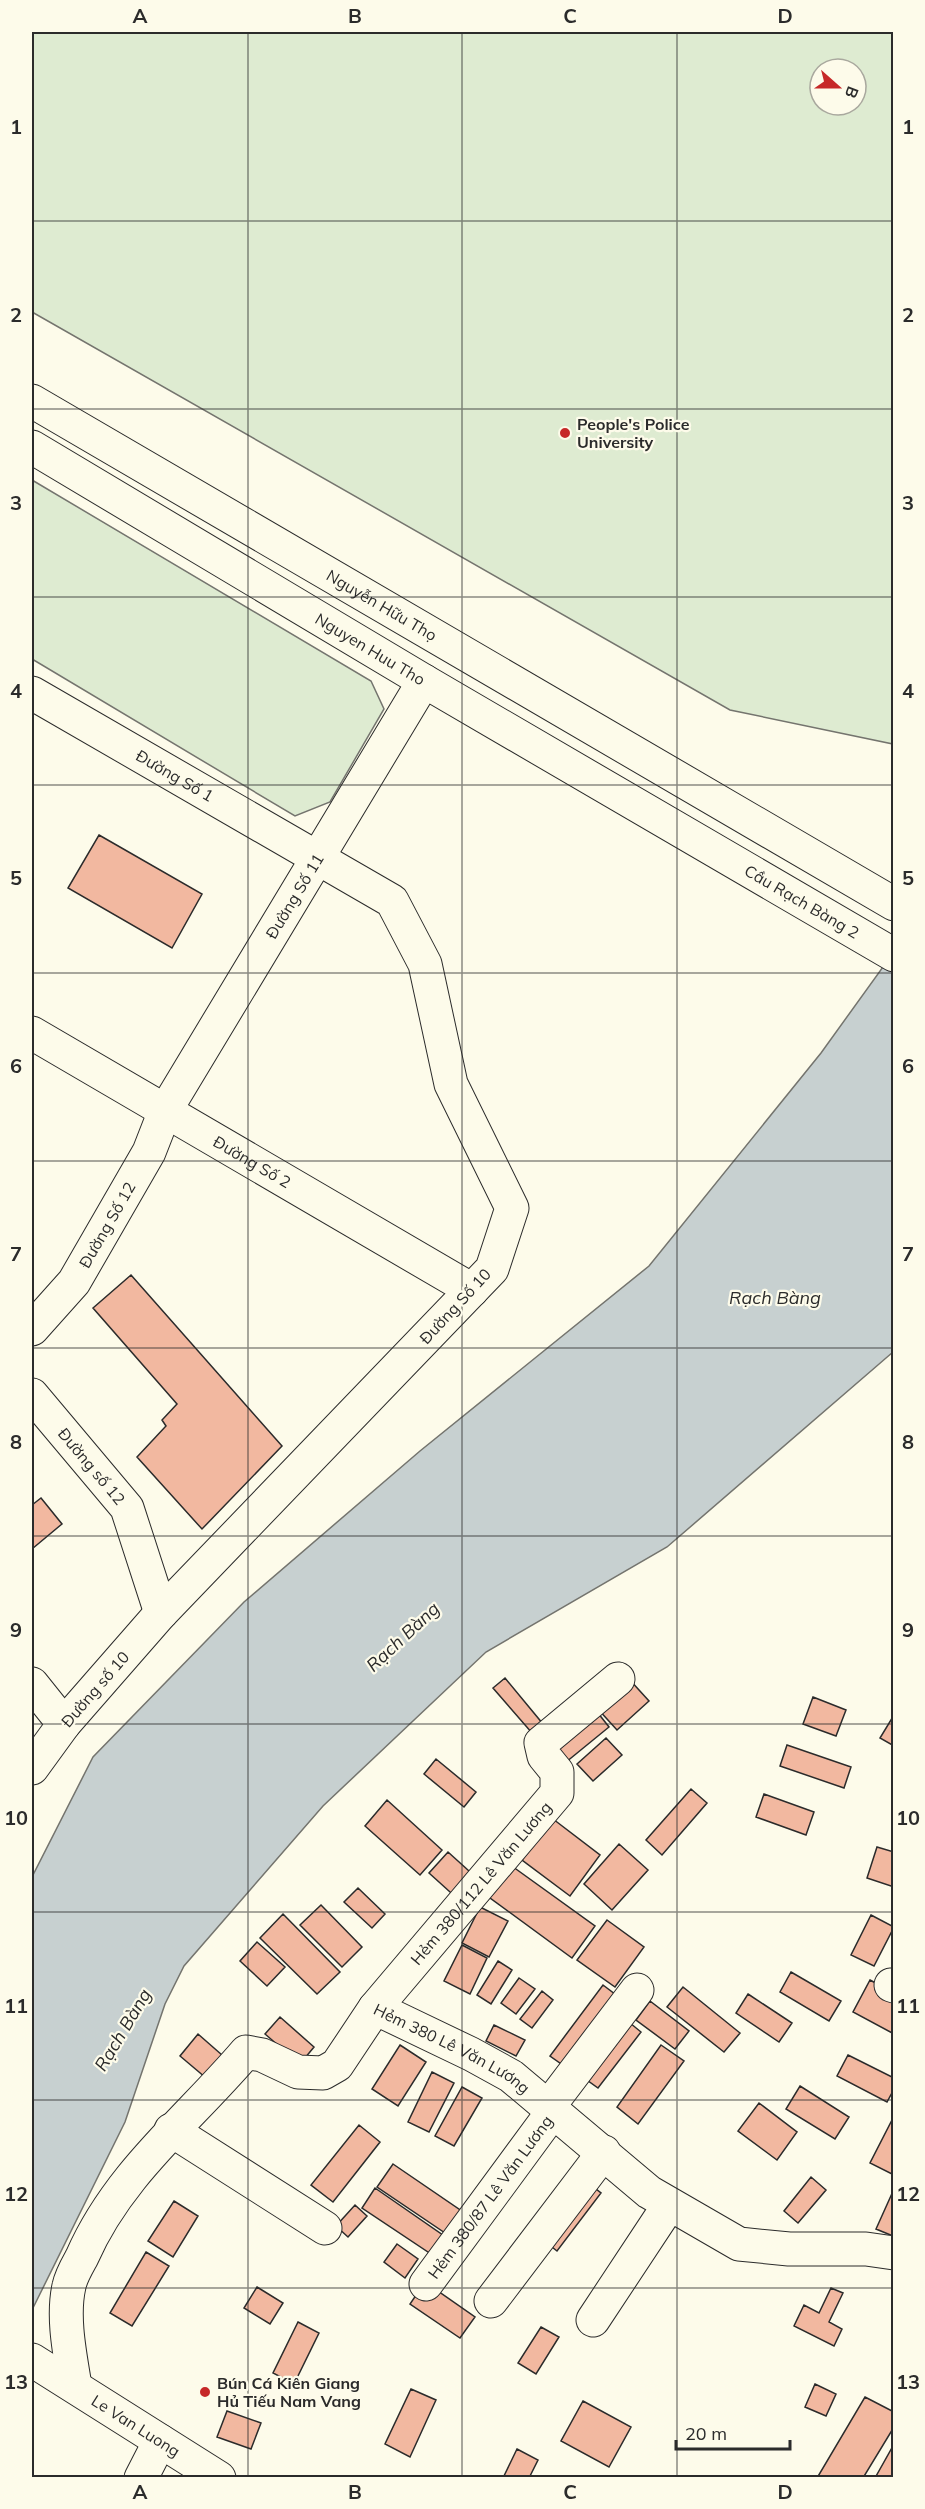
<svg xmlns="http://www.w3.org/2000/svg" width="925" height="2509" font-family="Mulish,sans-serif">
<style>
.green{fill:#deebd1;stroke:#74746e;stroke-width:1.5;fill-rule:evenodd}
.water{fill:#c7d0d0;stroke:#74746e;stroke-width:1.5}
.building{fill:#f2b8a0;stroke:#2b2b2b;stroke-width:1.5}
.lines{fill:none;stroke-linecap:round;stroke-linejoin:round}
.minor-casing{stroke:#2b2b2b;stroke-width:35}
.major-casing{stroke:#2b2b2b;stroke-width:35}
.minor{stroke:#fdfbea;stroke-width:33}
.major{stroke:#fdfbea;stroke-width:33}
.grid{fill:none;stroke:#2b2b2b;stroke-width:1.5;stroke-opacity:0.55}
.poi-dot{fill:#c62828;stroke:#fdfbea;stroke-width:2}
.labels{text-anchor:middle;stroke-width:4.5;stroke-linejoin:round;paint-order:stroke}
.poi-label{font-size:16px;font-weight:bold;fill:#2b2b2b;stroke:#fdfbea;text-anchor:start}
.street-label{font-size:16px;fill:#2b2b2b;stroke:#fdfbea}
.water-label{font-size:18px;font-style:italic;fill:#2b2b2b;stroke:#fdfbea}
.neatline{fill:none;stroke:#2b2b2b;stroke-width:2}
.grid-label{font-size:20px;text-anchor:middle;font-weight:bold;fill:#2b2b2b}
</style>
<rect width="100%" height="100%" fill="#fdfbea"/>
<!-- green -->
<path class="green" d="M32,32H893V744L730,710L32,312ZM820,69H856V105H820Z
M32,480L371,681L384,709L330,802L295,816L32,659Z"/>
<!-- water -->
<path class="water" d="M893,953V1352L667,1547L486,1652L323,1806L184,1966L165,2004L125,2122L32,2310V1877L93,1757L244,1602L420,1451L649,1266L821,1053Z"/>
<!-- building -->
<path class="building" d="M99,835L202,894L172,948L68,888Z
M131,1275L282,1446L202,1529L137,1457L166,1426L162,1420L177,1404L93,1308Z
M41,1498L62,1524L32,1549V1505Z
M505,1678L543,1724L532,1733L493,1688Z
M629,1679L649,1701L617,1730L597,1708Z
M813,1697L846,1710L836,1736L803,1724Z
M594,1708L609,1727L560,1767L544,1748Z
M894,1715V1746L880,1738Z
M606,1738L622,1755L593,1781L577,1764Z
M787,1745L851,1767L844,1788L780,1766Z
M436,1759L476,1792L464,1807L424,1774Z
M691,1789L707,1803L662,1855L646,1840Z
M764,1794L814,1812L806,1835L756,1817Z
M387,1800L442,1850L420,1875L365,1826Z
M553,1819L600,1855L570,1896L522,1860Z
M619,1844L648,1870L612,1910L584,1884Z
M877,1847L894,1852V1887L867,1878Z
M448,1852L479,1880L460,1901L429,1873Z
M509,1864L595,1926L572,1958L486,1895Z
M358,1888L385,1914L372,1928L344,1902Z
M321,1905L362,1947L342,1967L300,1925Z
M480,1907L508,1921L489,1957L462,1943Z
M283,1914L340,1972L317,1994L260,1938Z
M871,1915L894,1927L874,1966L851,1955Z
M607,1920L644,1947L615,1987L577,1960Z
M257,1942L285,1967L267,1986L240,1961Z
M462,1945L487,1958L470,1994L444,1981Z
M498,1961L512,1970L491,2004L477,1995Z
M791,1972L841,2001L829,2021L780,1992Z
M519,1978L535,1989L516,2014L501,2003Z
M870,1980L894,1993V2034L853,2012Z
M603,1985L620,1998L567,2068L550,2056Z
M683,1987L740,2033L724,2052L667,2007Z
M542,1991L553,2000L532,2028L520,2019Z
M748,1994L792,2023L779,2042L736,2013Z
M650,2001L689,2031L675,2049L636,2020Z
M280,2017L314,2047L300,2064L265,2034Z
M624,2018L641,2032L598,2088L580,2075Z
M494,2025L525,2040L516,2056L486,2041Z
M198,2034L230,2062L212,2083L180,2056Z
M400,2045L426,2062L398,2106L372,2089Z
M661,2045L684,2061L638,2124L617,2107Z
M848,2055L894,2078V2089L887,2102L837,2076Z
M432,2072L454,2083L429,2132L408,2122Z
M800,2086L849,2117L835,2139L786,2109Z
M462,2087L482,2098L454,2146L435,2136Z
M759,2103L797,2132L777,2160L738,2131Z
M892,2120L894,2121V2175L870,2163Z
M359,2125L380,2142L333,2202L311,2185Z
M393,2164L469,2216L454,2239L377,2187Z
M578,2175L601,2193L557,2251L533,2232Z
M811,2177L826,2190L798,2223L784,2211Z
M375,2188L450,2240L437,2258L362,2208Z
M894,2189V2234L893,2236L876,2229Z
M174,2201L198,2216L173,2257L148,2241Z
M355,2205L367,2216L348,2237L336,2226Z
M397,2244L418,2259L405,2278L384,2262Z
M146,2252L169,2266L132,2326L110,2313Z
M425,2282L475,2317L460,2338L410,2304Z
M257,2287L283,2303L270,2324L244,2308Z
M831,2288L843,2293L829,2322L842,2329L834,2346L794,2326L804,2305L819,2313Z
M298,2322L319,2333L294,2384L273,2373Z
M541,2327L559,2337L536,2374L518,2363Z
M815,2384L836,2394L826,2416L805,2407Z
M411,2389L436,2400L410,2457L385,2444Z
M865,2397L894,2412V2427L863,2478H817Z
M583,2401L631,2427L609,2467L561,2441Z
M227,2411L261,2423L251,2449L217,2437Z
M893,2446L894,2478H875Z
M517,2449L538,2460L529,2478H503Z"/>
<g class="lines">
<defs>
<g id="minor">
<path id="s1" d="M32,693L392,901L425,964L451,1084L512,1208L492,1269L161,1613L64,1724L32,1768"/>
<path id="s2" d="M32,1033L472,1290"/>
<path id="s3" d="M32,1329L74,1282L149,1152L165,1111L424,681"/>
<path id="s4" d="M32,1395L127,1508L161,1613"/>
<path d="M32,1684L64,1724"/>
<path d="M891,1985L894,1986"/>
<path id="s5" d="M375,2008L471,2054L511,2076L649,2192L739,2244L789,2249H866L894,2253"/>
<path d="M549,2106L637,1990"/>
<path d="M171,2130L325,2228"/>
<path id="s6" d="M426,2284L554,2110"/>
<path d="M491,2301L604,2152"/>
<path d="M593,2320L669,2205"/>
<path id="s7" d="M32,2360L219,2478"/>
<path id="s8" d="M75,2386C70,2355 62,2317 69,2286C71,2276 77,2266 82,2257C118,2174 189,2119 246,2052L262,2055L298,2072L323,2073L337,2065L375,2008L557,1793V1772L544,1756L541,1743L618,1679"/>
<path d="M141,2478L160,2441"/>
</g>
<g id="major">
<path id="s9" d="M32,401L894,904"/>
<path id="s10" d="M32,447L424,681L894,955"/>
</g>
</defs>
<!-- minor casing -->
<use href="#minor" class="minor-casing"/>
<!-- major casing -->
<use href="#major" class="major-casing"/>
<!-- minor -->
<use href="#minor" class="minor"/>
<!-- major -->
<use href="#major" class="major"/>
</g>
<!-- grid -->
<path class="grid" d="M248,32V2478M462,32V2478M677,32V2478M32,221H894M32,409H894M32,597H894M32,785H894M32,973H894M32,1161H894M32,1348H894M32,1536H894M32,1724H894M32,1912H894M32,2100H894M32,2288H894"/>
<!-- markers -->
<g class="poi-dot">
<circle cx="565" cy="433" r="6"/>
<circle cx="205" cy="2392" r="6"/>
</g>
<g class="labels">
<!-- poi labels -->
<g class="poi-label">
<text x="577" y="430">People's Police<tspan x="577" dy="18">University</tspan></text>
<text x="217" y="2389">Bún Cá Kiên Giang<tspan x="217" dy="18">Hủ Tiếu Nam Vang</tspan></text>
</g>
<!-- street labels -->
<g class="street-label">
<text dy="6" stroke="none"><textPath href="#s9" startOffset="405">Nguyễn Hữu Thọ</textPath></text>
<text dy="6" stroke="none"><textPath href="#s10" startOffset="394">Nguyen Huu Tho</textPath></text>
<text dy="6" stroke="none"><textPath href="#s1" startOffset="165">Đường Số 1</textPath></text>
<text dy="6" stroke="none"><textPath href="#s3" startOffset="508">Đường Số 11</textPath></text>
<text dy="6" stroke="none"><textPath href="#s10" startOffset="894">Cầu Rạch Bàng 2</textPath></text>
<text dy="6" stroke="none"><textPath href="#s2" startOffset="255">Đường Số 2</textPath></text>
<text dy="6" stroke="none"><textPath href="#s3" startOffset="129">Đường Số 12</textPath></text>
<text transform="translate(455 1306) rotate(-47)" y="6">Đường Số 10</text>
<text dy="6" stroke="none"><textPath href="#s4" startOffset="93">Đường số 12</textPath></text>
<text transform="translate(95 1689) rotate(-49)" y="6">Đường số 10</text>
<text dy="6" stroke="none"><textPath href="#s8" startOffset="726">Hẻm 380/112 Lê Văn Lương</textPath></text>
<text dy="6" stroke="none"><textPath href="#s5" startOffset="87">Hẻm 380 Lê Văn Lương</textPath></text>
<text dy="6" stroke="none"><textPath href="#s6" startOffset="108">Hẻm 380/87 Lê Văn Lương</textPath></text>
<text dy="6" stroke="none"><textPath href="#s7" startOffset="123">Le Van Luong</textPath></text>
</g>
<!-- water labels -->
<g class="water-label">
<text x="775" y="1304">Rạch Bàng</text>
<text transform="translate(403 1637) rotate(-43)" y="6">Rạch Bàng</text>
<text transform="translate(123 2030) rotate(-59)" y="6">Rạch Bàng</text>
</g>
</g>
<!-- border -->
<rect width="925" height="2509" fill="none" stroke="#fdfbea" stroke-width="66"/>
<!-- north arrow -->
<g transform="translate(838 87) rotate(111)"><circle r="28" fill="#fdfbea" stroke="#a9a89e" stroke-width="1.5"/>
<path d="M0-4.5L10 22L0 15L-10 22Z" fill="#c62828"/>
<text y="-9" font-size="16" font-weight="bold" text-anchor="middle" fill="#2b2b2b">B</text>
</g>
<!-- scale -->
<path d="M676 2440v9h114v-9" fill="none" stroke="#2b2b2b" stroke-width="3"/>
<text x="685" y="2440" font-size="18" fill="#2b2b2b" stroke="#fdfbea" stroke-width="4.5" paint-order="stroke">20 m</text>
<rect x="33" y="33" width="859" height="2443" class="neatline"/>
<g class="grid-label">
<text x="140" y="23">A</text>
<text x="355" y="23">B</text>
<text x="570" y="23">C</text>
<text x="785" y="23">D</text>
<text x="16" y="134">1</text>
<text x="908" y="134">1</text>
<text x="16" y="322">2</text>
<text x="908" y="322">2</text>
<text x="16" y="510">3</text>
<text x="908" y="510">3</text>
<text x="16" y="698">4</text>
<text x="908" y="698">4</text>
<text x="16" y="885">5</text>
<text x="908" y="885">5</text>
<text x="16" y="1073">6</text>
<text x="908" y="1073">6</text>
<text x="16" y="1261">7</text>
<text x="908" y="1261">7</text>
<text x="16" y="1449">8</text>
<text x="908" y="1449">8</text>
<text x="16" y="1637">9</text>
<text x="908" y="1637">9</text>
<text x="16" y="1825">10</text>
<text x="908" y="1825">10</text>
<text x="16" y="2013">11</text>
<text x="908" y="2013">11</text>
<text x="16" y="2201">12</text>
<text x="908" y="2201">12</text>
<text x="16" y="2389">13</text>
<text x="908" y="2389">13</text>
<text x="140" y="2499">A</text>
<text x="355" y="2499">B</text>
<text x="570" y="2499">C</text>
<text x="785" y="2499">D</text>
</g>
</svg>
